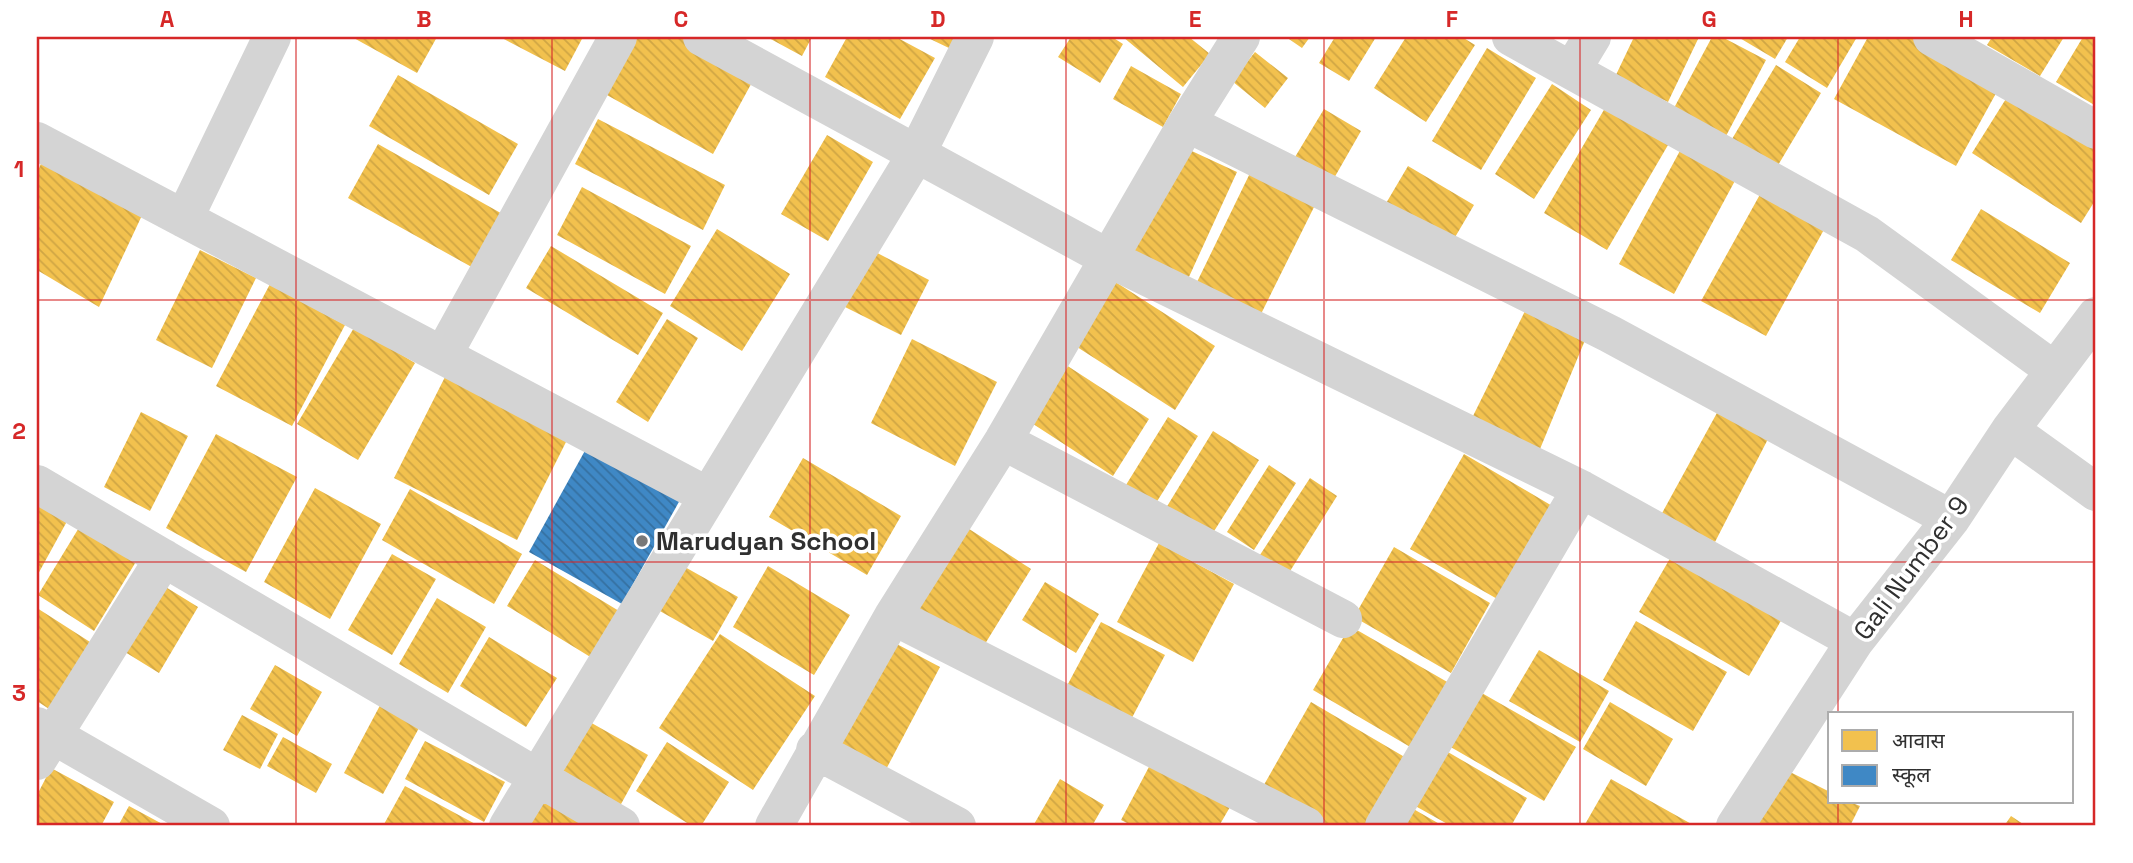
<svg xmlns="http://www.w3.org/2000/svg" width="2133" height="863" font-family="'Space Grotesk','Noto Sans Devanagari',sans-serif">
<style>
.homes{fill:url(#homes-back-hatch)}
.schools{fill:url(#schools-back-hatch)}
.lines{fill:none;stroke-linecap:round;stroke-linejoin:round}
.minor{stroke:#d4d4d4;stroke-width:38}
.grid{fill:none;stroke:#d62828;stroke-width:2;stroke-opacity:0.55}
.poi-dot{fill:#787878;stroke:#fff;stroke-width:2.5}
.labels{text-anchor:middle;stroke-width:7;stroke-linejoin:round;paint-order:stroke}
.poi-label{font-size:26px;font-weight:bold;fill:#303030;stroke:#fff;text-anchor:start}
.street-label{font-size:26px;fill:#303030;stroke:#fff}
.neatline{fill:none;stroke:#d62828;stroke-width:2.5}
.grid-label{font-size:23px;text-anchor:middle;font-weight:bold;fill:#d62828}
</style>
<defs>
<pattern id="homes-back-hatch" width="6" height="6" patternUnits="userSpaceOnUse" patternTransform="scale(1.75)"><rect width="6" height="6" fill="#f2c14e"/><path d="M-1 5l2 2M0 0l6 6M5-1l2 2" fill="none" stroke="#d0a644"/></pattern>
<pattern id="schools-back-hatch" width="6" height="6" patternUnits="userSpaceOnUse" patternTransform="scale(1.75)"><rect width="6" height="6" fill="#3f88c5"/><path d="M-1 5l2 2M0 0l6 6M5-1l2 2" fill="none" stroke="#3570a0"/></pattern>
</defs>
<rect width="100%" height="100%" fill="#fff"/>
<!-- homes -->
<path class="homes" d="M352,37H437L417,73Z
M500,37H583L565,71Z
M625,37H687L756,75L713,154L596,89Z
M767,37H812L802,56Z
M847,37H896L935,58L900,119L825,77Z
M926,37H957L951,49Z
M1071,37H1112L1123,44L1100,83L1058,57Z
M1123,37H1189L1210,54L1183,87Z
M1286,37H1310L1302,48Z
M1335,37H1376L1349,81L1319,63Z
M1406,37H1462L1475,45L1426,122L1374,88Z
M1634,37H1699L1668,102L1615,77Z
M1712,37H1722L1766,60L1726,136L1674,108Z
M1738,37H1788L1775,59Z
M1800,37H1857L1827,88L1785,62Z
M1868,37H1911L2000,86L1956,166L1834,99Z
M1992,37H2064L2040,76L1987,45Z
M2083,37H2096V106L2056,82Z
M1487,48L1536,78L1481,170L1432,141Z
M1255,52L1288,78L1265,108L1232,81Z
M1776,65L1821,93L1777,167L1732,139Z
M1131,66L1181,94L1163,127L1113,99Z
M398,75L518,144L489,195L369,126Z
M1552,84L1591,110L1534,199L1495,174Z
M2014,86L2096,138V199L2081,223L1972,153Z
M1605,108L1668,145L1607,250L1544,213Z
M1324,109L1361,131L1333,180L1295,157Z
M598,119L725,185L703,230L575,164Z
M827,135L873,162L828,241L781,214Z
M378,144L506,216L477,270L348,198Z
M1181,146L1237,172L1188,279L1132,253Z
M1682,147L1737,177L1674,294L1619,264Z
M43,159L145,209L99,307L37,270V173Z
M1408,166L1474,205L1451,244L1385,205Z
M1253,167L1318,199L1261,314L1197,282Z
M582,187L691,246L665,294L557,235Z
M1763,189L1827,224L1766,336L1701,301Z
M1981,209L2070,263L2040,313L1951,260Z
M717,229L790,274L742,351L670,306Z
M862,245L929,280L901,335L833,301Z
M551,246L663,313L638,355L526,288Z
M200,250L256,278L212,368L156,340Z
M1114,281L1215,346L1175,410L1074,345Z
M270,284L345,325L292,426L216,386Z
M1529,303L1588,333L1540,449L1473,416Z
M667,319L698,338L648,422L616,402Z
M355,326L415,363L358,460L297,424Z
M912,339L997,382L955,466L871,423Z
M1063,363L1149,419L1113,476L1027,420Z
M446,375L568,438L517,540L394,478Z
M1718,411L1768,439L1715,542L1661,515Z
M141,412L188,436L150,511L104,487Z
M1168,417L1198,436L1151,511L1121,493Z
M1213,431L1259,460L1211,536L1166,508Z
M216,434L297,477L246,572L166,528Z
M1464,454L1559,510L1506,604L1410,549Z
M803,458L901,516L867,575L769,517Z
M1269,465L1296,483L1254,550L1227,532Z
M1310,478L1337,496L1287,576L1258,558Z
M315,488L381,524L330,619L264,582Z
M410,489L522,554L494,604L382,540Z
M37,495L71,514L37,576Z
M80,526L137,560L94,631L38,595Z
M966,527L1031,569L980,652L913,610Z
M1159,543L1234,584L1193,662L1117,622Z
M1394,547L1490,603L1451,673L1354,617Z
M1676,548L1786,612L1749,676L1639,612Z
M392,554L436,579L392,655L348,630Z
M535,560L619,611L592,658L507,606Z
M676,562L738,597L713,641L651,606Z
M768,566L850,615L814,675L733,627Z
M1045,582L1099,614L1076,653L1022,620Z
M164,586L198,607L159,673L125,652Z
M437,598L486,627L448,693L399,664Z
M37,608L90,642L49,709L37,701Z
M1636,621L1727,672L1693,731L1603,680Z
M1101,622L1165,655L1125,731L1061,697Z
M1350,626L1449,683L1412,748L1313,690Z
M720,634L815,696L753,790L659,728Z
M489,637L557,678L526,727L460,686Z
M893,642L940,667L882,777L835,752Z
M1539,650L1609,691L1580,742L1509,701Z
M275,665L322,692L297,736L250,709Z
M1473,688L1576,747L1544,801L1442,742Z
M385,696L425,717L383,794L344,773Z
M1311,702L1408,759L1370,826H1324L1261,790Z
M1610,702L1673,739L1646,786L1583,749Z
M242,715L278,734L260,769L223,750Z
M581,717L648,755L615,815L548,777Z
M283,737L332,764L316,793L267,766Z
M425,741L505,782L484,822L405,779Z
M667,742L729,782L701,826H692L636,791Z
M1441,748L1527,798L1511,826H1451L1410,803Z
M1151,763L1230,807L1219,826H1133L1121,820Z
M51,768L114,802L101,826H37V795Z
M1782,768L1830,792V802H1850L1860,806L1850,826H1754Z
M1060,779L1104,805L1092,826H1033Z
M1611,779L1695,826H1584Z
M405,786L479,826H383Z
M538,793L596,826H520Z
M129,806L166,826H118Z
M1410,807L1443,826H1399Z
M2011,816L2026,826H2004Z"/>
<!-- schools -->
<path class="schools" d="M587,447L680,500L622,604L529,552Z"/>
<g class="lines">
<!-- minor -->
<path class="minor" d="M702,37L1110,259L1581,489L1855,641
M1511,37L1867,234L2054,370
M1932,37L2096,130
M1572,70L1592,37
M1187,123L1241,37
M37,141L708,496
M184,219L272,37
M443,355L618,37
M2010,430L2096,492
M1003,441L1343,619
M37,484L621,826
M893,616L1306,826
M37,726L211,826
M815,750L957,826
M37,761L164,558
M508,826L917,153L975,37
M774,826L893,616L1003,441L1187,123L1610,334L1951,519
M1384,826L1581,489
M1735,826L1855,641L1951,519L2010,430L2096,316"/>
</g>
<!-- grid -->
<path class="grid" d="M296,37V826M552,37V826M810,37V826M1066,37V826M1324,37V826M1580,37V826M1838,37V714M37,300H2096M37,562H2096M1838,802V826"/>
<!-- markers -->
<circle class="poi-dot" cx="642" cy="541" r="7"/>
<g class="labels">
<!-- poi labels -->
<g class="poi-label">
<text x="656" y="550">Marudyan School</text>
</g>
<!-- street labels -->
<g class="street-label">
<text transform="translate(1911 568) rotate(-53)" y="9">Gali Number 9</text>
</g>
</g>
<!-- border -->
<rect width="2133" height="863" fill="none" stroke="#ffffff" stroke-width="77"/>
<!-- legend -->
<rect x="1828" y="712" width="245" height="91" fill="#ffffff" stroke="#acacac" stroke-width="2"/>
<rect x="1842" y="730" width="35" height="21" fill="#f2c14e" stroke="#acacac" stroke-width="2"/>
<text x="1892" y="748" font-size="21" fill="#303030">आवास</text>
<rect x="1842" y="765" width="35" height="21" fill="#3f88c5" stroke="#acacac" stroke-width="2"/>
<text x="1892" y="782" font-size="21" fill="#303030">स्कूल</text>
<rect x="38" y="38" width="2056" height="786" class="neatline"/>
<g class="grid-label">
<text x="167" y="27">A</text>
<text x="424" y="27">B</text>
<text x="681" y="27">C</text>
<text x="938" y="27">D</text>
<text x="1195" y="27">E</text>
<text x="1452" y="27">F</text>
<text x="1709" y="27">G</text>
<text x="1966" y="27">H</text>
<text x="19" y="177">1</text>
<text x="19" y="439">2</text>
<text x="19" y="701">3</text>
</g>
</svg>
